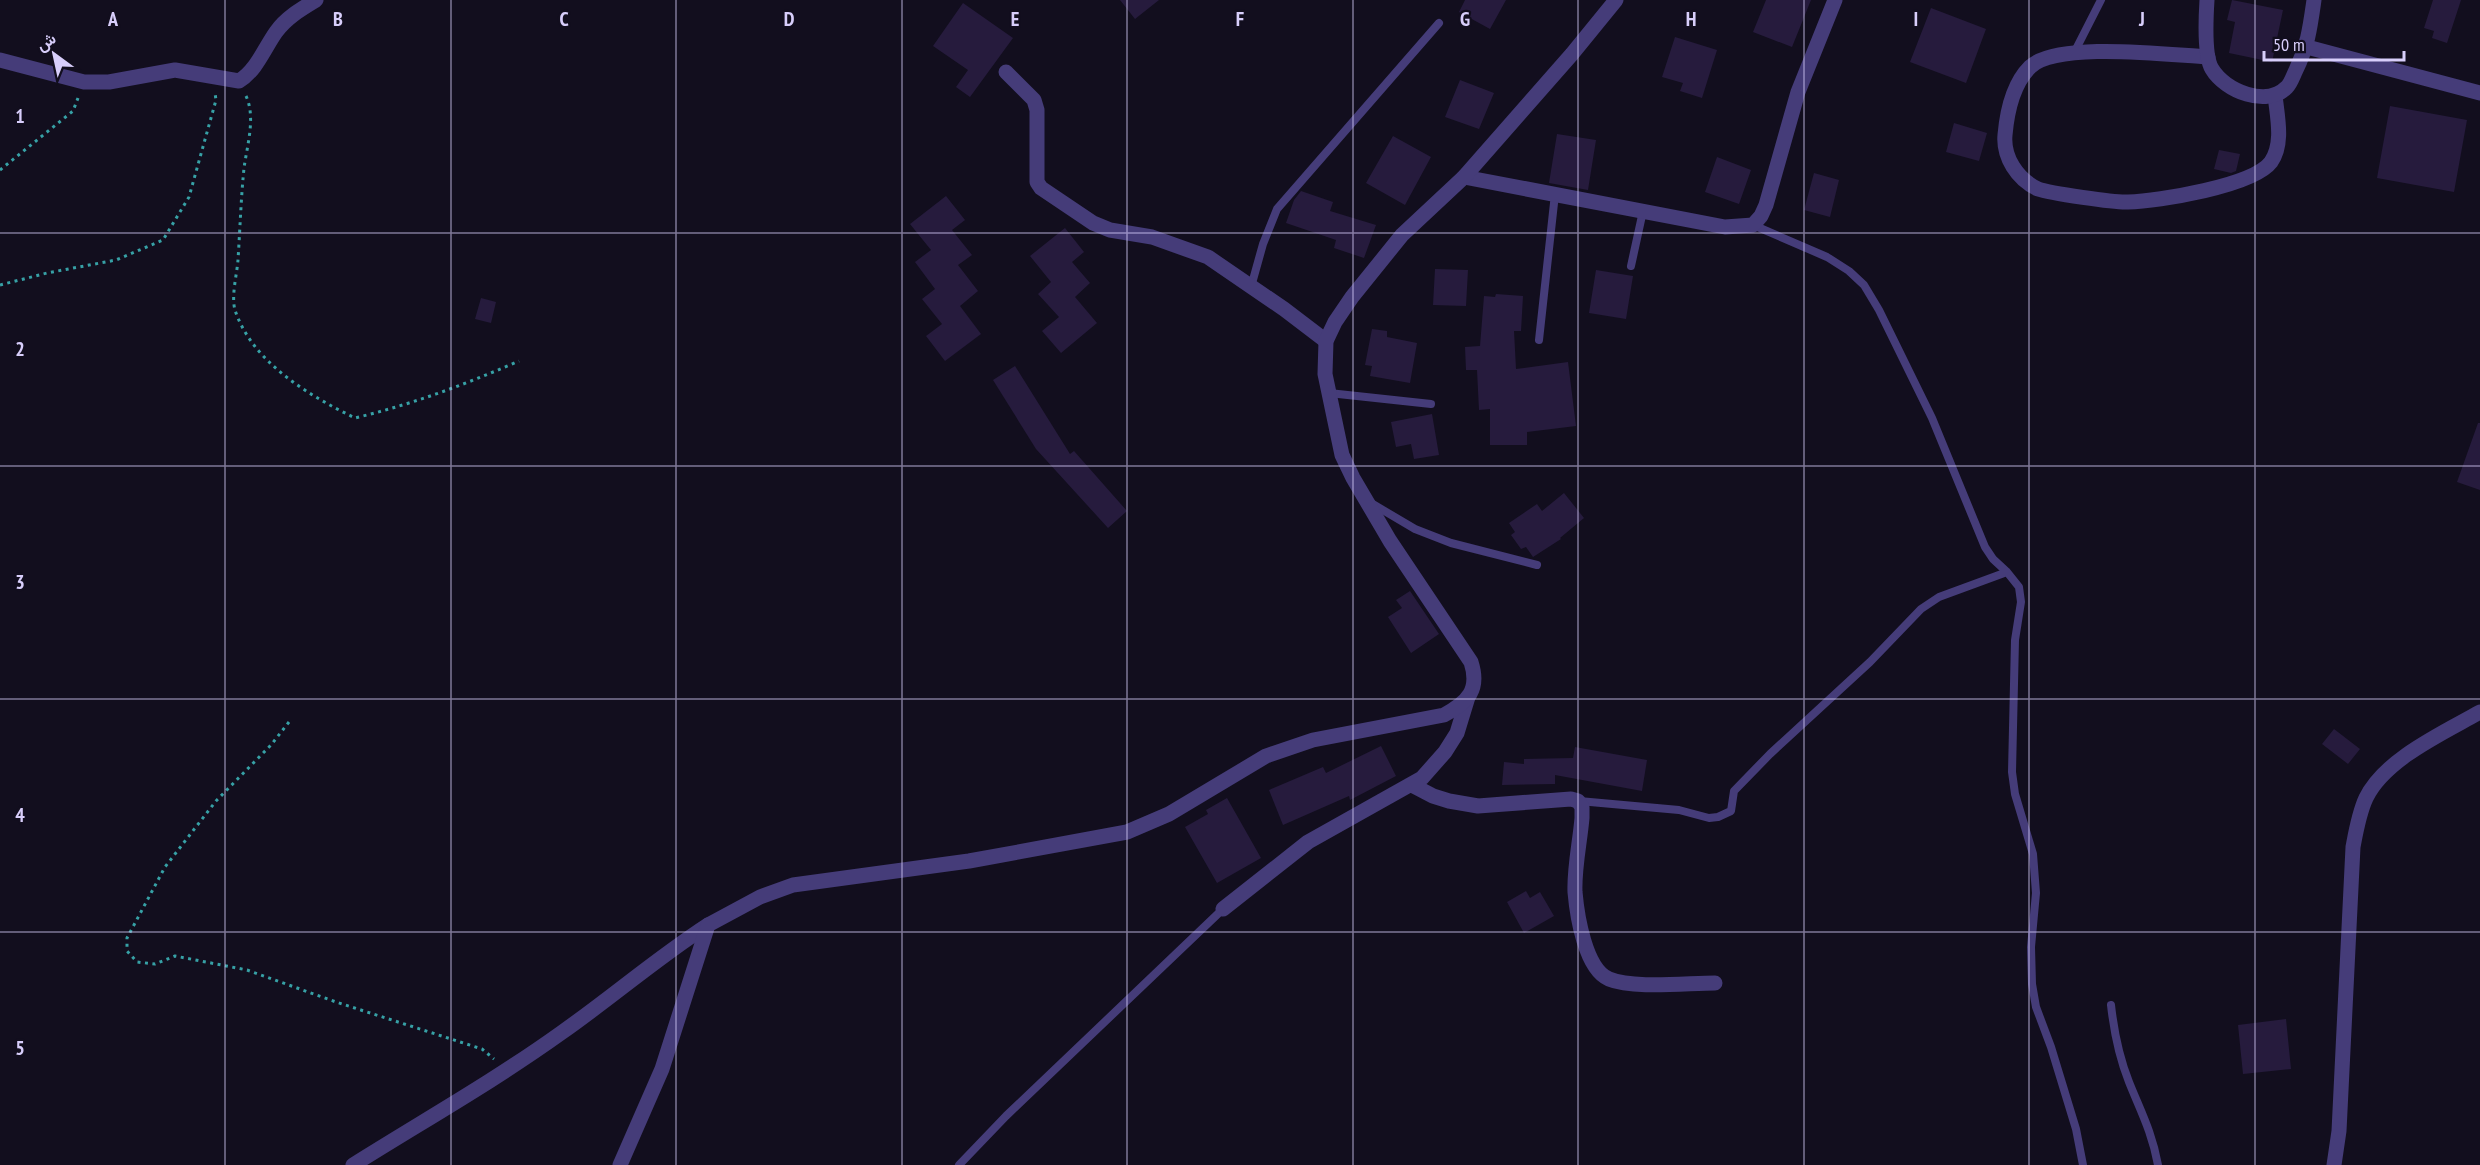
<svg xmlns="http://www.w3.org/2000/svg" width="2480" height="1165" font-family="'PT Sans Narrow',Vazirmatn,sans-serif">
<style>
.building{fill:#261b3d}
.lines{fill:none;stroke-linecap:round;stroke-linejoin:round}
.path{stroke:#37a1a6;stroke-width:3;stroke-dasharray:3 4.5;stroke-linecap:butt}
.service{stroke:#453c79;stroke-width:8}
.minor{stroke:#453c79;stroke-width:15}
.tertiary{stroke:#453c79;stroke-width:15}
.grid{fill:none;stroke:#d8cefb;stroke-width:1.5;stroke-opacity:0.55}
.grid-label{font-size:20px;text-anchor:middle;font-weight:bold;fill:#d8cefb;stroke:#120e1e;stroke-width:4.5;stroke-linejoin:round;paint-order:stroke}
</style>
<rect width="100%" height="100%" fill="#120e1e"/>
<!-- building -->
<path class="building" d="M1120,0H1159L1135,19Z
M1465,0H1506L1490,29L1459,12Z
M1766,0H1811L1792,47L1753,32Z
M2232,0L2283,10L2272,62L2229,53L2235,22L2227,20Z
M2433,0H2461L2447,43L2432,38L2434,31L2424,28Z
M963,3L1013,38L970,97L956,87L968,70L933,46Z
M1931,8L1986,29L1966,83L1910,62Z
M1675,37L1717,50L1702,98L1680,91L1683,83L1662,77Z
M1460,80L1494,93L1479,129L1445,117Z
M2390,106L2467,120L2454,192L2377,178Z
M1954,123L1987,133L1979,161L1946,152Z
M1557,134L1596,140L1588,190L1549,183Z
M1393,136L1431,157L1405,205L1366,183Z
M2219,150L2240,154L2236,171L2231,173L2214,169Z
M1717,157L1751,170L1739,204L1705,192Z
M1814,173L1839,180L1830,217L1804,210Z
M1301,191L1333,202L1330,211L1376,225L1364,258L1334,248L1336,240L1286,223L1294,200Z
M946,196L965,220L952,230L972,255L958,265L978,291L960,306L981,334L945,361L926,336L942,324L922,299L935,289L915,262L931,250L910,224Z
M1065,228L1084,252L1072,262L1090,283L1075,297L1097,323L1061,353L1042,331L1059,317L1038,294L1051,282L1030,256Z
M1435,269L1468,270L1466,306L1433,305Z
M1596,270L1633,276L1626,319L1589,313Z
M1496,294L1523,296L1521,331H1514L1516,369L1568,362L1576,426L1527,432V445H1490V409L1479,410L1477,370H1466L1465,347L1480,346L1484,296L1495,297Z
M481,298L496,302L491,323L475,319Z
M1372,329L1387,331V337L1417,343L1410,383L1370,376L1372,366L1365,365Z
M1015,366L1070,454L1074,451L1127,511L1108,528L1036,449L993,380Z
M1432,414L1439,455L1414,459L1411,444L1396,447L1391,422Z
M2478,423H2480V490L2457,482Z
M1564,493L1584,518L1560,538L1561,539L1533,557L1526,547L1521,549L1511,535L1515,532L1509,523L1537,504L1542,511Z
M1410,591L1439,634L1411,653L1388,617L1402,608L1396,600Z
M2334,729L2360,749L2348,764L2322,744Z
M1381,746L1396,776L1350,800L1349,796L1283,825L1269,790L1323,767L1326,773Z
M1575,747L1647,760L1642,791L1555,775V784L1502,785L1504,762L1524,764V759L1573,758Z
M1227,798L1261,858L1217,883L1185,827L1208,814L1206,810Z
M1526,891L1530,898L1540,892L1554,916L1524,933L1507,902Z
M2286,1019L2291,1069L2243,1074L2238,1025Z"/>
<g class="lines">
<!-- path -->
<path class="path" d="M246,96C256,117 247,146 244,168C241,198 240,229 238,260C237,274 231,296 235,310C252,362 308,395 355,418C413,404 464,385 519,361
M0,170L73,111L78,98
M0,285L47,273L116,260L163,240L189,197L216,100L215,93
M289,722L271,745L216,801L165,867L127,938V951L137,962L155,964L175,956L247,970L336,1002L482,1049L494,1059"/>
<!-- service -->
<path class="service" d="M2075,51L2101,0
M1753,225L1827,257L1849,271L1864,285L1879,310L1932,418L1985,547L1993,559L2007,572L2019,587L2021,602L2015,640L2012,772L2015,794L2033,854L2036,893L2031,947L2032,984L2036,1007L2051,1047L2076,1129L2083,1165
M1631,266L1643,211
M1251,287L1263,244L1277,209L1439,23
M1539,340L1555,194
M1329,393L1431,404
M1371,503L1415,529L1451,543L1537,565
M1579,801L1679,810L1709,818L1718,817L1731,811L1734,791L1770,754L1870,662L1921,609L1939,597L2007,572
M2111,1005C2114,1032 2119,1057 2129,1082C2141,1112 2152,1132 2158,1165
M959,1165L1006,1116L1223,909"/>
<!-- minor -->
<path class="minor" d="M2208,57C2169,55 2057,41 2030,67C2013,84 2007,112 2005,135C2003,157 2017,179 2038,189C2049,193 2116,203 2128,202C2159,201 2253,186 2271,162C2284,143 2277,116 2275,95
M0,60L84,82H109L175,70L239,81C256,71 264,49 276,32C286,18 301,9 316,0
M1006,72L1034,100L1037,110V182L1041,188L1093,223L1110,230L1152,237L1208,257L1284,309L1326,341
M1464,177L1725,227L1753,225L1761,216L1766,205L1798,92L1835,0
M1412,785L1433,796L1449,801L1478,806L1571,799L1578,801L1582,807V818C1580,842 1574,868 1575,892C1577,915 1585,969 1609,979C1633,989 1687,983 1715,983
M1223,909L1308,842L1422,778L1445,752L1457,733L1468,697
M353,1165C423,1121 494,1081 561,1033C611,998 657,958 708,925"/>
<!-- tertiary -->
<path class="tertiary" d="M2207,0C2206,16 2204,56 2212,69C2225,91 2267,108 2287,87C2291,83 2293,76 2296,70C2308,45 2310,28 2314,0
M2307,47L2480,93
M620,1165L662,1069L708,925L760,897L793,885L969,861L1127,832L1169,814L1266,756L1313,740L1444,715C1468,702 1480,690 1471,662L1390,541L1353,478L1342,455L1325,374L1326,341L1335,322L1352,297L1402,235L1464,177L1572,54L1616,0
M2334,1165L2339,1131L2353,847C2356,831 2359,813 2366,798C2385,759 2443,733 2480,712"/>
</g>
<!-- grid -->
<path class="grid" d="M225,0V1165M451,0V1165M676,0V1165M902,0V1165M1127,0V1165M1353,0V1165M1578,0V1165M1804,0V1165M2029,0V1165M2255,0V1165M0,233H2480M0,466H2480M0,699H2480M0,932H2480"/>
<g class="grid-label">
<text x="113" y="26">A</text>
<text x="338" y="26">B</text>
<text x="564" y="26">C</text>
<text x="789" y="26">D</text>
<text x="1015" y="26">E</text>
<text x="1240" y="26">F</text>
<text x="1465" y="26">G</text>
<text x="1691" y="26">H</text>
<text x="1916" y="26">I</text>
<text x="2142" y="26">J</text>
<text x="20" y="123">1</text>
<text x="20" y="356">2</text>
<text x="20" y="589">3</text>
<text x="20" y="822">4</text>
<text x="20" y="1055">5</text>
</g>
<!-- north arrow -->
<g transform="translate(54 54) rotate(327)" stroke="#120e1e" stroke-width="4.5" paint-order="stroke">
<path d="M0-4.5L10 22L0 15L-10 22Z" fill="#d8cefb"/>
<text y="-9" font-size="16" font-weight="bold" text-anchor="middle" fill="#d8cefb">ش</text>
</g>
<!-- scale -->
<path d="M2264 51v9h140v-9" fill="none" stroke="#d8cefb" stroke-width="3"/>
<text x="2273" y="51" font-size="18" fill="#d8cefb" stroke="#120e1e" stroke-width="4.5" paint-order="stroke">50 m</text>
</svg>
